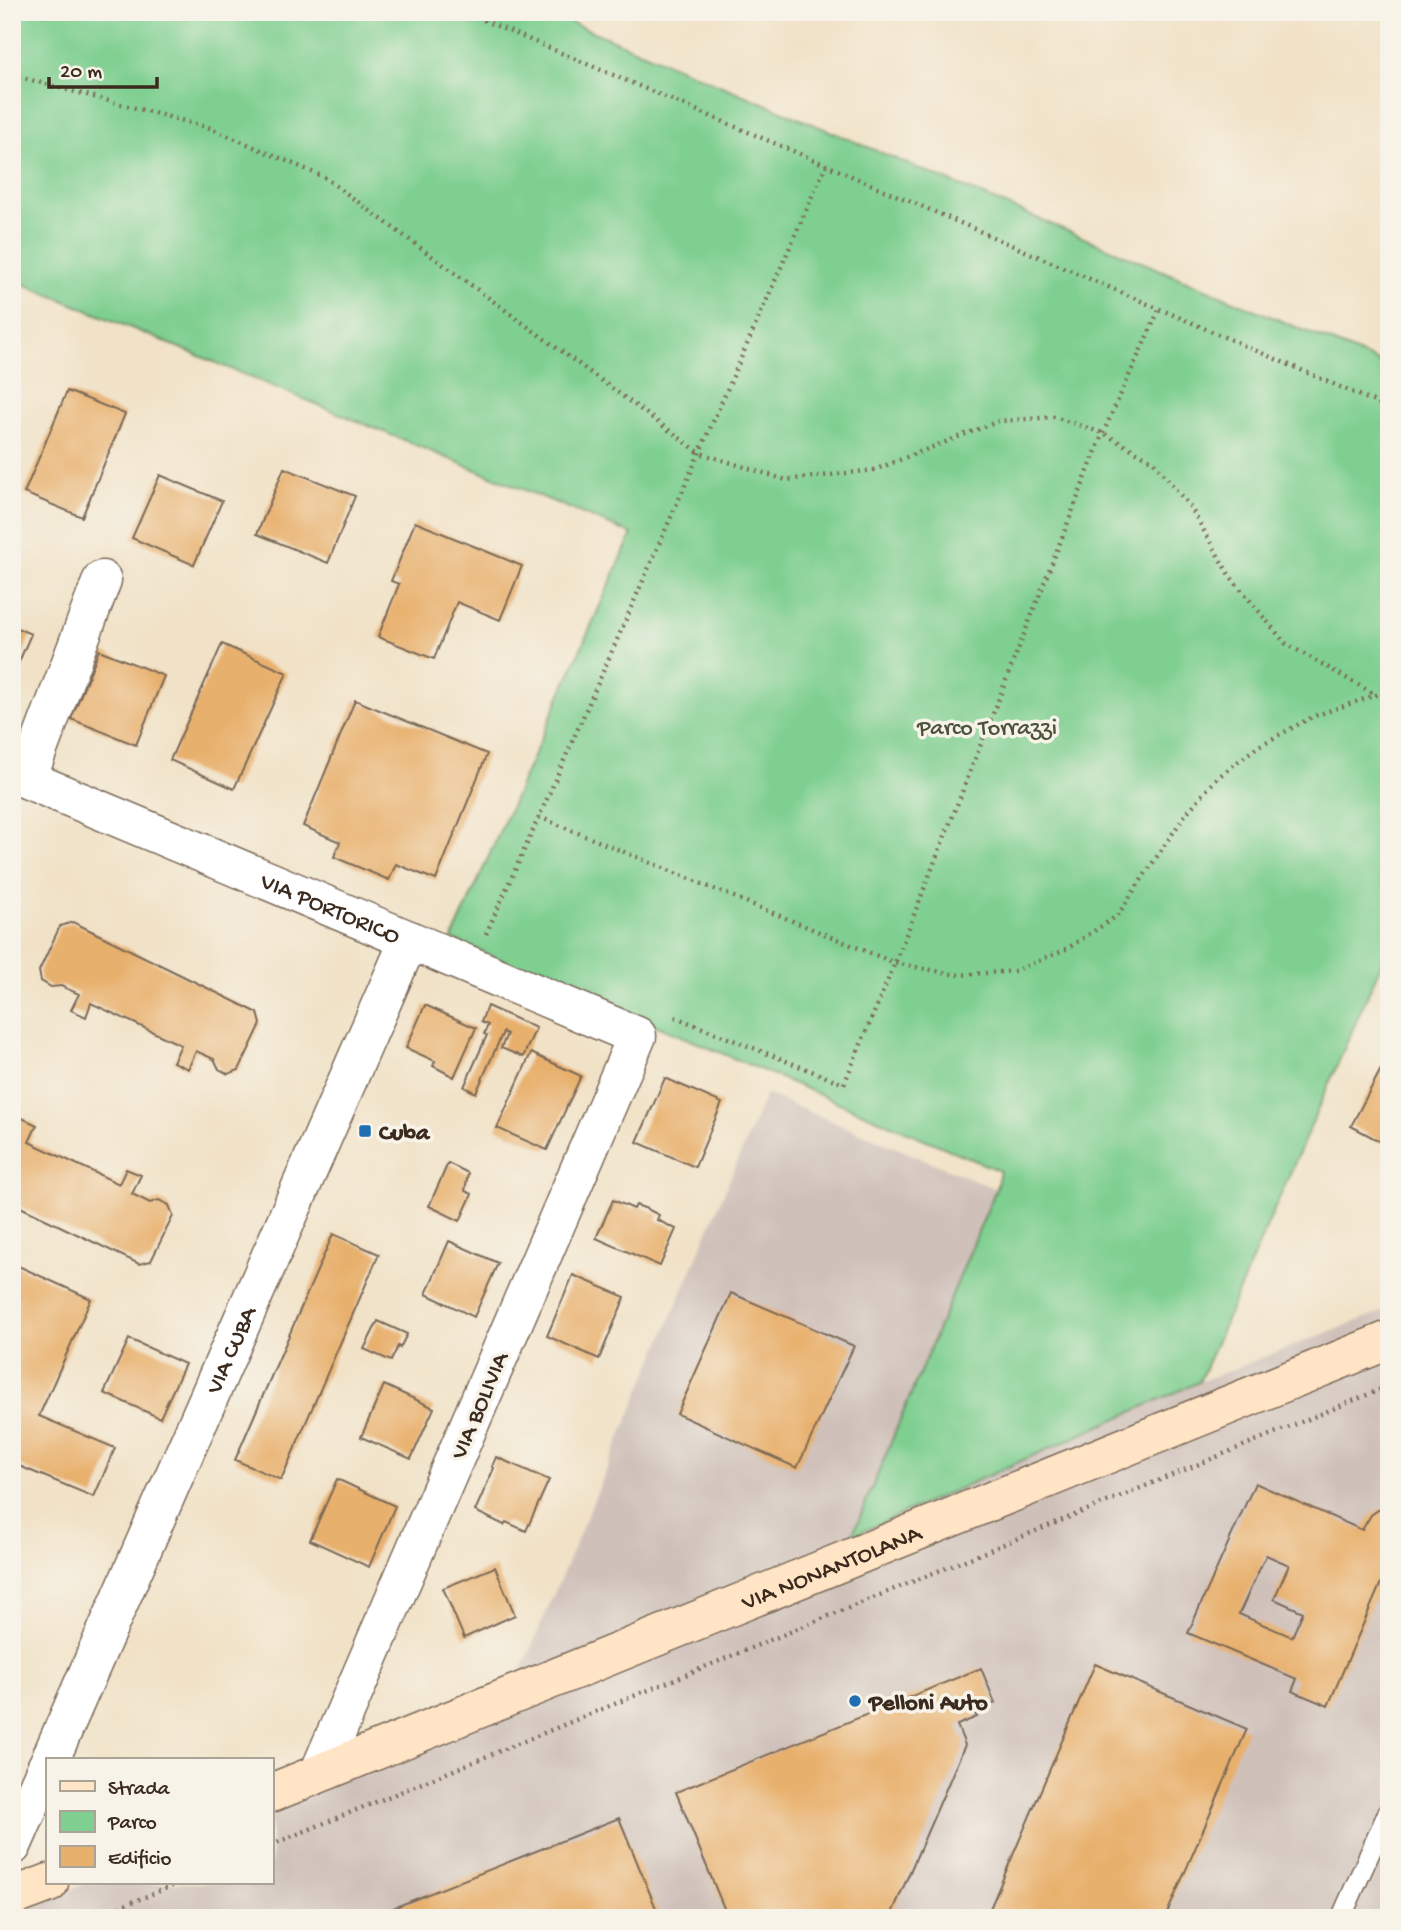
<svg xmlns="http://www.w3.org/2000/svg" width="1401" height="1930" font-family="'Gochi Hand',sans-serif">
<style>
.industrial{fill:#cfc1ba}
.green{fill:#7ecf90;stroke:#5c7c57;stroke-width:2}
.building{fill:#e8b06d;fill-rule:evenodd}
.lines{fill:none;stroke-linecap:round;stroke-linejoin:round}
.lane-casing{stroke:#7b6a59;stroke-width:22}
.street-casing{stroke:#7b6a59;stroke-width:41}
.secondary-casing{stroke:#7b6a59;stroke-width:41}
.path{stroke:#7b6a59;stroke-width:4.5;stroke-dasharray:2 5;stroke-linecap:butt}
.lane{stroke:#fff;stroke-width:19}
.street{stroke:#fff;stroke-width:38}
.secondary{stroke:#ffe4c6;stroke-width:38}
.poi-dot{fill:#1f6fb2;stroke:#f7f3e8;stroke-width:2.5}
.labels{text-anchor:middle;stroke-width:7;stroke-linejoin:round;paint-order:stroke}
.park-label{font-size:24px;fill:#4c533a;stroke:#f7f3e8}
.street-label{font-size:24px;fill:#3b2a1e;stroke:#f7f3e8}
.poi-label{font-size:24px;font-weight:bold;fill:#3b2a1e;stroke:#f7f3e8;text-anchor:start}
</style>
<rect width="100%" height="100%" fill="#f7f3e8"/>
<filter id="ink" filterUnits="userSpaceOnUse"><feTurbulence type="fractalNoise" baseFrequency=".0143" numOctaves="2"/><feDisplacementMap in="SourceGraphic" scale="14" xChannelSelector="R" yChannelSelector="G"/><feConvolveMatrix kernelMatrix="1 2 1 2 8 2 1 2 1" color-interpolation-filters="sRGB"/></filter>
<filter id="wash" filterUnits="userSpaceOnUse"><feTurbulence type="fractalNoise" baseFrequency=".00686" numOctaves="4" result="noise"/><feDisplacementMap in="SourceGraphic" scale="28" xChannelSelector="R" yChannelSelector="G"/><feGaussianBlur stdDeviation="1.57" result="paint"/><feColorMatrix in="noise" values="0 0 0 0 0 0 0 0 0 0 0 0 0 0 0 0 0 1.4 0 .05"/><feComposite in="paint" operator="in"/></filter>
<g filter="url(#wash)">
<rect width="100%" height="100%" fill="#f1e2c7"/>
<!-- industrial -->
<path class="industrial" d="M766,1094L996,1189L853,1535L1199,1382L1389,1309V1918H12V1914L87,1883H271V1806L517,1681Z"/>
<!-- green -->
<path class="green" d="M12,12H546L1389,366V946L1199,1382L852,1536L996,1189L1000,1171L452,939L632,534L12,279Z"/>
<g id="blocks">
<!-- building -->
<path class="building" d="M67,391L125,414L82,517L24,493Z
M284,468L355,496L328,563L257,534Z
M160,475L222,501L194,565L132,538Z
M415,522L522,566L500,620L457,602L434,659L378,637L399,584L391,581Z
M12,626L31,634L12,678Z
M222,644L287,673L234,789L170,760Z
M99,650L164,676L136,745L71,719Z
M355,700L487,754L436,880L396,864L389,880L334,857L340,842L303,826Z
M73,922L258,1013L261,1024L239,1070L228,1074L219,1069L214,1059L196,1051L188,1069L173,1062L181,1045L91,1003L86,1017L71,1010L79,994L61,986L51,987L41,981L39,971L60,926Z
M425,1005L476,1028L454,1077L433,1066L435,1061L406,1048Z
M487,1006L536,1028L523,1057L501,1048L507,1034L503,1032L476,1093L464,1087L487,1035L484,1034L488,1025L481,1022Z
M531,1053L581,1076L547,1150L497,1128Z
M1389,1054V1146L1351,1126Z
M665,1078L722,1103L695,1167L637,1142Z
M22,1118L37,1125L29,1142L119,1184L126,1169L141,1175L132,1194L150,1203L159,1200L169,1205L173,1216L151,1261L139,1264L12,1203V1135L14,1136Z
M448,1163L468,1173L465,1191L472,1194L460,1221L429,1206Z
M613,1200L634,1209L636,1205L647,1209L659,1215L657,1220L676,1229L660,1266L596,1238Z
M333,1234L379,1254L281,1480L235,1460Z
M449,1241L498,1263L474,1317L426,1294Z
M14,1264L91,1299L39,1416L115,1448L94,1497L12,1463V1269Z
M573,1275L625,1297L599,1359L547,1336Z
M731,1293L854,1346L797,1468L677,1414Z
M378,1321L407,1334L400,1348L398,1346L391,1361L364,1349Z
M129,1339L185,1364L160,1418L104,1393Z
M384,1385L434,1408L411,1459L361,1437Z
M496,1457L549,1480L526,1531L506,1522L504,1525L475,1511L494,1468L492,1467Z
M337,1479L395,1506L369,1567L310,1540Z
M1255,1483L1362,1530L1371,1515L1378,1510L1389,1509V1564L1328,1706L1292,1691L1297,1679L1188,1633ZM1266,1555L1289,1565L1274,1599L1303,1612L1292,1637L1239,1614Z
M495,1567L515,1615L464,1638L443,1588Z
M1095,1664L1247,1729L1165,1918H986Z
M981,1668L995,1703L974,1712L977,1717L957,1725L965,1745L890,1918H728L676,1792Z
M619,1818L660,1918H368Z"/>
</g>
</g>
<g filter="url(#ink)">
<use href="#blocks" fill-opacity="0" stroke="#7b6a59" stroke-width="2"/>
<g class="lines">
<defs>
<path id="lane" d="M1341,1918L1389,1810"/>
<g id="street">
<path id="s1" d="M12,773L637,1036L319,1773"/>
<path d="M27,779L102,580"/>
<path id="s2" d="M50,1760L409,940"/>
<path d="M12,1846L47,1766"/>
</g>
<g id="secondary">
<path id="s3" d="M271,1793L1389,1340"/>
<path d="M12,1897L49,1883"/>
</g>
</defs>
<!-- lane casing -->
<use href="#lane" class="lane-casing"/>
<!-- street casing -->
<use href="#street" class="street-casing"/>
<!-- secondary casing -->
<use href="#secondary" class="secondary-casing"/>
<!-- path -->
<path class="path" d="M464,12L826,165L1389,408
M12,75L210,128L324,177L700,453L786,480L874,470L999,421L1054,417L1103,433L1153,461L1191,508L1229,575L1285,643L1376,695
M539,817L895,963L957,975L1015,971L1068,948L1117,916L1185,815L1217,778L1257,747L1314,716L1376,695L1389,694
M486,934L539,817L826,165
M675,1017L844,1084L895,963L1103,433L1159,310
M271,1845L1389,1386
M93,1918L179,1883"/>
<!-- lane -->
<use href="#lane" class="lane"/>
<!-- street -->
<use href="#street" class="street"/>
<!-- secondary -->
<use href="#secondary" class="secondary"/>
</g>
</g>
<!-- markers -->
<g class="poi-dot">
<rect x="358" y="1124" width="14" height="14" rx="3.5"/>
<circle cx="855" cy="1701" r="7"/>
</g>
<g class="labels">
<!-- park labels -->
<g class="park-label">
<text x="987" y="734">Parco Torrazzi</text>
</g>
<!-- street labels -->
<g class="street-label">
<text dy="8" stroke="none"><textPath href="#s1" startOffset="346">VIA PORTORICO</textPath></text>
<text dy="8" stroke="none"><textPath href="#s2" startOffset="448">VIA CUBA</textPath></text>
<text transform="translate(478 1405) rotate(-67)" y="8">VIA BOLIVIA</text>
<text dy="8" stroke="none"><textPath href="#s3" startOffset="604">VIA NONANTOLANA</textPath></text>
</g>
<!-- poi labels -->
<g class="poi-label">
<text x="379" y="1139">Cuba</text>
<text x="869" y="1709">Pelloni Auto</text>
</g>
</g>
<!-- margin -->
<rect width="1401" height="1930" fill="none" stroke="#f7f3e8" stroke-width="42"/>
<!-- legend -->
<rect x="46" y="1758" width="228" height="126" fill="#f7f3e8" stroke="#aca397" stroke-width="2"/>
<rect x="60" y="1781" width="35" height="10" fill="#ffe4c6" stroke="#aca397" stroke-width="2"/>
<text x="108" y="1794" font-size="21" fill="#3b2a1e">Strada</text>
<rect x="60" y="1811" width="35" height="21" fill="#7ecf90" stroke="#aca397" stroke-width="2"/>
<text x="108" y="1828" font-size="21" fill="#3b2a1e">Parco</text>
<rect x="60" y="1846" width="35" height="21" fill="#e8b06d" stroke="#aca397" stroke-width="2"/>
<text x="108" y="1864" font-size="21" fill="#3b2a1e">Edificio</text>
<!-- scale -->
<path d="M49 77v10h108v-10" fill="none" stroke="#3b2a1e" stroke-width="3.5"/>
<text x="60" y="77" font-size="21" fill="#3b2a1e" stroke="#f7f3e8" stroke-width="5" paint-order="stroke">20 m</text>
</svg>
